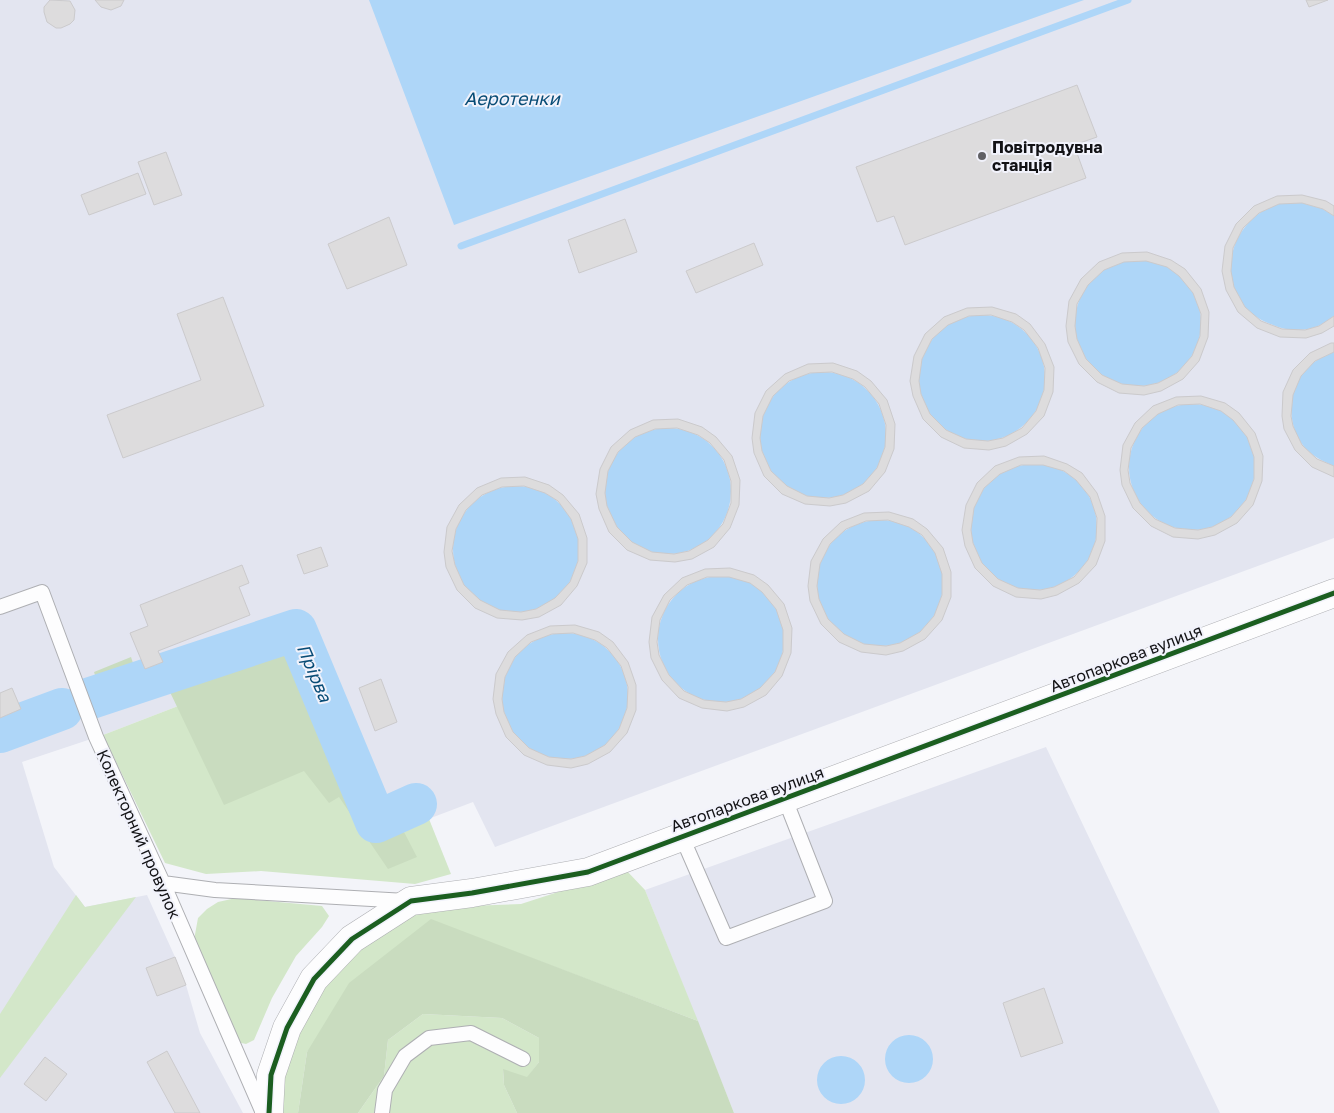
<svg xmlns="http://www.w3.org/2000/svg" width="1334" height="1113" font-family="'Golos Text',sans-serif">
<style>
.built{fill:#e3e5f0}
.green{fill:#d3e7c9}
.forest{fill:#c9dcbf}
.water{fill:#aed6f8}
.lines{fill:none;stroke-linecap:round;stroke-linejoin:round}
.stream{stroke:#aed6f8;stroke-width:7}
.river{stroke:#aed6f8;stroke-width:42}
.building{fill:#dddcdd;stroke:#cbcacc;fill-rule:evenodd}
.lane-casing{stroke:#aeafb3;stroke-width:16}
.street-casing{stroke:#aeafb3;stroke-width:29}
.lane{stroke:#fdfdfe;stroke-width:14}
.street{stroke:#fdfdfe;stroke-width:28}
.cycleway-casing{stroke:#f1f2fb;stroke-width:8}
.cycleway{stroke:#1b5e20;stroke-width:5}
.poi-dot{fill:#616165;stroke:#f1f2fb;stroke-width:2}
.labels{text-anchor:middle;stroke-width:4;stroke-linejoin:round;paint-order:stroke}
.poi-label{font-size:16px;font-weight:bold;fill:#121215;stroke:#f1f2fb;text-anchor:start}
.street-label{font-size:16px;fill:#121215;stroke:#f1f2fb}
.water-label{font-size:18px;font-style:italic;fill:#084c76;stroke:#f1f2fb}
</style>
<rect width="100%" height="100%" fill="#f3f4f9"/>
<!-- built -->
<path class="built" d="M0,0H1334V538L495,847L473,802L394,832L316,653L103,735L22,762L54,867L85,907L147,895L175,957L186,985L200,1033L243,1113H0Z
M1046,747L1220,1113H734L645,890Z"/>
<!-- green -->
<path class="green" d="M316,653L394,832L429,819L451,874L415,884L261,871L206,874L165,863L103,735Z
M626,870L645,890L698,1021L431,920L307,1052L298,1113H281L285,1055L308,1007L356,949L415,912L438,907L521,904Z
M76,895L85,907L136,897L0,1078V1014Z
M236,898L322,906L329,916L322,927L296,956L272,998L254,1040L246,1044L237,1042L194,940L198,918L207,909L218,902Z
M423,1014L502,1018L539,1038V1062L527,1078L503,1070L504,1085L517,1113H358L384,1076L388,1040Z"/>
<!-- forest -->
<path class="forest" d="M290,613L417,857L388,869L339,797L329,803L304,771L224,805L169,690L106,708L94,672L131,657L136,672L138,675L168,665L162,653Z
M431,919L698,1021L734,1113H517L504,1085L503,1069L527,1077L539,1062V1038L502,1018L423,1014L388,1040L384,1076L358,1113H298L307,1052L349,983Z"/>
<!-- water -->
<path class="water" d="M369,0H1084L454,225Z
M1302,203L1323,209L1334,216V316C1329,320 1323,324 1318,326C1303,332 1287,331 1273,325C1262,321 1251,315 1244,306C1216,270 1235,217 1279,204C1286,202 1294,203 1302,203Z
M1075 323a63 63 0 1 1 126 0a63 63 0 1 1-126 0Z
M919 378a63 63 0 1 1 126 0a63 63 0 1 1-126 0Z
M1334,352V466C1322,461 1310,455 1302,444C1284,419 1289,378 1316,361C1322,357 1328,355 1334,352Z
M760 435a63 63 0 1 1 126 0a63 63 0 1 1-126 0Z
M1129 467a63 63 0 1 1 126 0a63 63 0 1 1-126 0Z
M605 491a63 63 0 1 1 126 0a63 63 0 1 1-126 0Z
M971 527a63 63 0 1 1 126 0a63 63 0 1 1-126 0Z
M453 549a63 63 0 1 1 126 0a63 63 0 1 1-126 0Z
M817 583a63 63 0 1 1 126 0a63 63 0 1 1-126 0Z
M658 639a63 63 0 1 1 126 0a63 63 0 1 1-126 0Z
M502 696a63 63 0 1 1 126 0a63 63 0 1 1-126 0Z
M885 1059a24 24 0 1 1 48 0a24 24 0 1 1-48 0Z
M817 1080a24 24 0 1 1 48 0a24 24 0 1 1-48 0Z"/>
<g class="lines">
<!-- stream -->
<path class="stream" d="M461,246L1128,0"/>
<!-- river -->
<path class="river" d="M88,699L296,630L376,822L416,804
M0,732L62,709"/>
</g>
<!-- building -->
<path class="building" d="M50,0L70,1L75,10L74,20L70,24L61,28H56L47,22L44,12V7Z
M95,0H124L121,6L111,10L101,7Z
M1306,0H1328L1309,7Z
M1077,85L1097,137L1074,145L1086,178L905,245L894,216L877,222L856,167Z
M166,152L182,195L154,205L138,162Z
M138,173L146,194L89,215L81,195Z
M1302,195L1326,201L1334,206V216L1323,209L1302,203L1279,204L1259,213L1243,228L1233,248L1231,271L1234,287L1245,307L1261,321L1282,329L1305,330L1319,326L1334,316V326L1322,333L1306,338L1280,337L1257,328L1238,312L1226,290L1222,271L1225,246L1236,224L1254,206L1277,196Z
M389,217L407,265L347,289L328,244Z
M625,219L637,252L579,273L568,240Z
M754,243L763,265L696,293L686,271Z
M1147,252L1171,260L1185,269L1201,289L1209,312L1208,337L1199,361L1183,379L1161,391L1144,395L1119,393L1097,382L1079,364L1068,342L1066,326L1069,301L1081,279L1099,262L1122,253ZM1146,261L1167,267L1179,276L1193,293L1201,314L1200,336L1192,356L1177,373L1158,383L1144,386L1122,384L1102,375L1086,359L1077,339L1075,326L1077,304L1088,285L1104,270L1124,262Z
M223,297L264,406L123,458L107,415L201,380L177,314Z
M992,307L1016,314L1030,324L1045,344L1054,367L1053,392L1044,416L1027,434L1006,446L989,450L964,448L941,437L923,419L913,396L910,381L914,356L925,334L944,317L967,308ZM991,315L1012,322L1024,330L1038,348L1045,368L1044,390L1036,411L1022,428L1003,438L988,441L966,439L946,430L930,414L921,394L919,381L922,359L932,339L948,325L969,316Z
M1331,343H1334V352L1315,361L1301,376L1293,395L1291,416L1293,426L1302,445L1317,459L1334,466V477L1312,467L1295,450L1284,429L1282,416L1283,392L1293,370L1310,353Z
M833,363L857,371L871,381L887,400L895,424L894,449L885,472L869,491L846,503L830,506L805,504L782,494L764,476L754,453L752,438L755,413L766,391L785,374L808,364ZM832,372L853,379L865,387L879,404L886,425L885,447L877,468L863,484L843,495L829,498L807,496L787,486L771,471L762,451L760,438L763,416L773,396L789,381L810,373Z
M1201,396L1225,403L1239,413L1255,433L1263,456L1262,481L1253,505L1237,523L1215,535L1198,539L1173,537L1151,526L1133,508L1122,485L1120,470L1123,445L1135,423L1153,406L1176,397ZM1200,404L1221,411L1233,420L1247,437L1254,457V479L1246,500L1231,517L1212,527L1198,530L1175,528L1155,519L1140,503L1130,483L1128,470L1131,448L1142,428L1158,414L1178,405Z
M678,419L702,427L716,437L732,456L740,480L739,505L730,528L714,547L692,559L675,562L650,560L627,550L609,532L599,509L596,494L600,469L611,447L630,430L653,420ZM677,428L698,435L710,443L724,460L731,481V503L723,524L708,540L689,551L674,554L652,552L632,542L617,527L607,506L605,493L608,471L618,452L635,437L655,429Z
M1044,456L1067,464L1082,473L1097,493L1105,516V541L1096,565L1079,583L1057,595L1041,599L1016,597L993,586L975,568L965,546L962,530L966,505L977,483L995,466L1019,457ZM1021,465H1043L1064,471L1076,480L1090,497L1097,518L1096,540L1088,560L1074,577L1054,587L1040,590L1018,588L998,579L982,563L973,543L971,530L974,508L984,488L1000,474Z
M525,477L549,485L563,495L579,514L587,538V563L577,586L561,605L539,617L522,620L497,618L475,608L457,590L446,567L444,552L447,527L459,505L477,488L501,478ZM524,486L545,493L558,501L571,519L578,539V561L570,582L555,598L536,609L521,612L500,610L480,600L464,585L455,565L452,551L456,529L466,510L482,495L502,487Z
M889,512L913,519L927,529L943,548L951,572V597L942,620L925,639L903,651L886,655L861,652L839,642L821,624L810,601L808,586L811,561L823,539L841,522L864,513ZM888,520L909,527L922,535L935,553L942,574V595L934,616L920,632L900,643L886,646L864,644L844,634L828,619L819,599L817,586L820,564L830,544L846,529L866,521Z
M321,547L328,566L304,574L297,555Z
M242,565L249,583L239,587L250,615L158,651L163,662L145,669L130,633L148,626L140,605Z
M730,568L754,575L768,585L784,604L792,628L791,653L782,676L766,695L744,707L727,711L702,708L679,698L662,680L651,658L649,642L652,617L664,595L682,578L705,569ZM707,577H729L750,583L762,592L776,609L783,630V652L775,672L760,688L741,699L726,702L704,700L684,691L669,675L659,655L657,642L660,620L670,600L687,585Z
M575,625L599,632L613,642L628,662L636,685V710L627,733L610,752L588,764L571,768L547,765L524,755L506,737L496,714L493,699L496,674L508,652L527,635L550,626ZM573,633L595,640L607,648L621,666L628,687L627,708L619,729L605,745L585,756L571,759L549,757L529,748L513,732L504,712L502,699L505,677L515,657L531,642L552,634Z
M381,679L397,722L375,731L359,688Z
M12,688L21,709L0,718V693Z
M175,957L186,985L157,996L146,968Z
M1044,988L1063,1043L1021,1057L1003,1003Z
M167,1051L200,1113H175L147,1062Z
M45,1057L67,1074L46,1101L24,1084Z"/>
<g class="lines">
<defs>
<path id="lane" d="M0,607L42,592L96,737L163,883L263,1113
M682,837L726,938L825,901L785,799
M163,883L215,890L406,901
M382,1113L385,1090L405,1056L429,1038L471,1033L523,1059"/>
<path id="street" d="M269,1113L271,1075L287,1028L314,979L352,939L411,901L472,893L588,872L1334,593"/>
</defs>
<!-- lane casing -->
<use href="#lane" class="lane-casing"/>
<!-- street casing -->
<use href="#street" class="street-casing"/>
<!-- lane -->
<use href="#lane" class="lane"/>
<!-- street -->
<use href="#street" class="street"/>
<defs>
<path id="cycleway" d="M269,1113L271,1075L287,1028L314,979L352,939L411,901L472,893L588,872L1334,593"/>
</defs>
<!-- cycleway casing -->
<use href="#cycleway" class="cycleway-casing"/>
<!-- cycleway -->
<use href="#cycleway" class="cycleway"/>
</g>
<!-- markers -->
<circle class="poi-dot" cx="982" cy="156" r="5"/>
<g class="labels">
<!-- poi labels -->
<g class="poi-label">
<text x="992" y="153">Повітродувна<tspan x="992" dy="18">станція</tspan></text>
</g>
<!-- street labels -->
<g class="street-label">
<text transform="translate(1126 658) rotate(-21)" y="6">Автопаркова вулиця</text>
<text transform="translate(747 799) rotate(-20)" y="6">Автопаркова вулиця</text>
<text transform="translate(139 834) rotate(66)" y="6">Колекторний провулок</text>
</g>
<!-- water labels -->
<g class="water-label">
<text x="512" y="105">Аеротенки</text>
<text transform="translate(314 673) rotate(67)" y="6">Прірва</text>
</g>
</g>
</svg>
